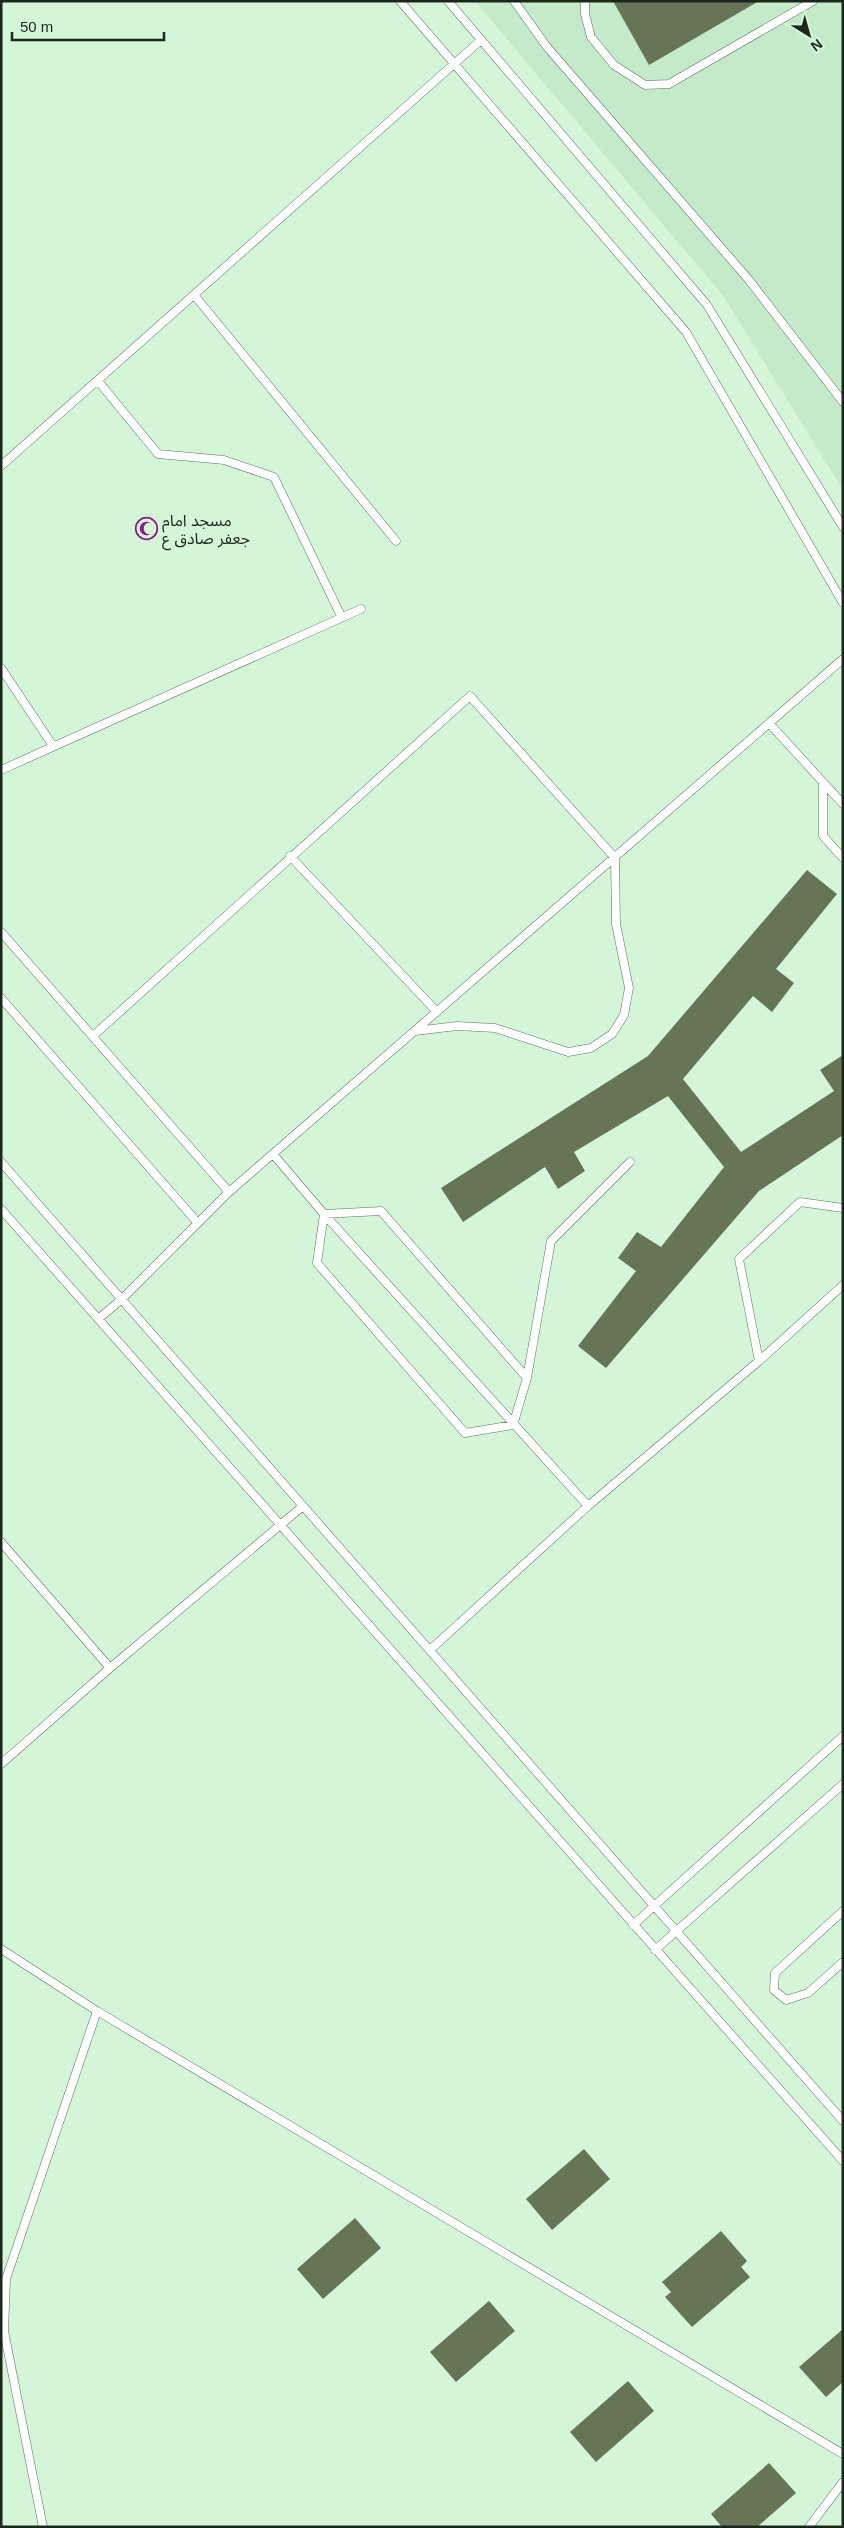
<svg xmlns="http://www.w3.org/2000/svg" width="844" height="2528" font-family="Helvetica,'Noto Sans Arabic',sans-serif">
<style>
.built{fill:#c4eac9}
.building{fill:#667555}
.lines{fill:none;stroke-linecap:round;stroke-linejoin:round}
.service-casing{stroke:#59755d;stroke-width:9}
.service{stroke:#fff;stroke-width:8}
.labels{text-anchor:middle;stroke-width:5;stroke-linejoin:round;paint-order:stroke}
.poi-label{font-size:16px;fill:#1b261c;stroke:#d5f5d8;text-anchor:start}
</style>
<rect width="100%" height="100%" fill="#d5f5d8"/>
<!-- built -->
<path class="built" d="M475,1H843V490L724,297Z"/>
<!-- building -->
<path class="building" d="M613,1H759L649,65Z
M807,870L837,894L776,969L794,983L772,1012L753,996L683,1079L741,1152L834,1091L820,1070L843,1055V1135L759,1191L606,1368L578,1346L636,1271L618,1258L637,1232L661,1247L724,1167L668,1096L574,1152L585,1171L558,1189L545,1167L463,1222L441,1188L648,1056Z
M584,2149L610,2179L552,2230L526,2199Z
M355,2218L381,2248L323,2299L297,2269Z
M721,2231L747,2261L741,2267L750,2277L692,2327L665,2297L671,2292L662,2282Z
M489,2301L515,2331L456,2382L430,2352Z
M843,2329V2382L826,2397L799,2367Z
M628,2381L654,2411L596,2462L570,2432Z
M769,2463L796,2493L757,2527H722L711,2514Z"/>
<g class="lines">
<defs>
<path id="service" d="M400,1L686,332L843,603
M448,1L707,305L843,527
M514,1L547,47L749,280L843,402
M585,1V14L591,37L614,65L645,85L669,84L813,1
M195,296L396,541
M98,381L158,454L224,460L274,477L341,616
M1,466L481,40
M1,668L53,746
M769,723L843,804
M1,770L361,609
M823,782V836L843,858
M290,856L437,1012
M1,932L229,1192
M1,998L197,1222
M93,1036L470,696L615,858L616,924L629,988L624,1015L612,1034L591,1048L568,1052L495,1028L457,1026L415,1031
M273,1154L324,1214L588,1506
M1,1162L843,2121
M1,1209L843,2161
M381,1211L527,1378L513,1425L465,1433L317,1263L324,1214Z
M98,1319L122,1299L229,1192L843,659
M759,1361L739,1259L800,1202L843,1208
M527,1378L551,1241L630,1162
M1,1542L110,1668
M430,1650L588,1506L759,1361L843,1285
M1,1764L110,1668L303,1506
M843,1911L775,1973L774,1990L786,2000L808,1993L843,1962
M633,1925L843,1736
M1,1949L97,2011L843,2454
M655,1950L843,1784
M43,2527L4,2331L6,2279L97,2011
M809,2527L843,2482"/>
</defs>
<!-- service casing -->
<use href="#service" class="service-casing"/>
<!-- service -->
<use href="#service" class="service"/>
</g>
<!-- icons -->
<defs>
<symbol id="mosque-ring" viewBox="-11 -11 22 22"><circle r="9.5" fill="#d5f5d8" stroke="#882087" stroke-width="1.5"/><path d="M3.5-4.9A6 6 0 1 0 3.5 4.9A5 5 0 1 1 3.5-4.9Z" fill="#882087"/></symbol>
</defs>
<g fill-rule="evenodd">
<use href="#mosque-ring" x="134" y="516" width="25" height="25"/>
</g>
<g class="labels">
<!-- poi labels -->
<g class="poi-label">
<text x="162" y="526">مسجد امام<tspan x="162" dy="18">جعفر صادق ع</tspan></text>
</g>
</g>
<!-- border -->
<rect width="844" height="2528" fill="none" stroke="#1b261c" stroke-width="5"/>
<!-- north arrow -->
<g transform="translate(809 35) rotate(143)" stroke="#d5f5d8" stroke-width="4" paint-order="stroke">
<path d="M0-4L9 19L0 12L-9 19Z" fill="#1b261c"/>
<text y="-8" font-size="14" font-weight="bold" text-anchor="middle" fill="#1b261c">N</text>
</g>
<!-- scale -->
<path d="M12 32v8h152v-8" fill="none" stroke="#1b261c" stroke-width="2.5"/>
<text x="20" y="32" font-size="15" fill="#1b261c" stroke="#d5f5d8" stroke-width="4" paint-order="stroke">50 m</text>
</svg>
